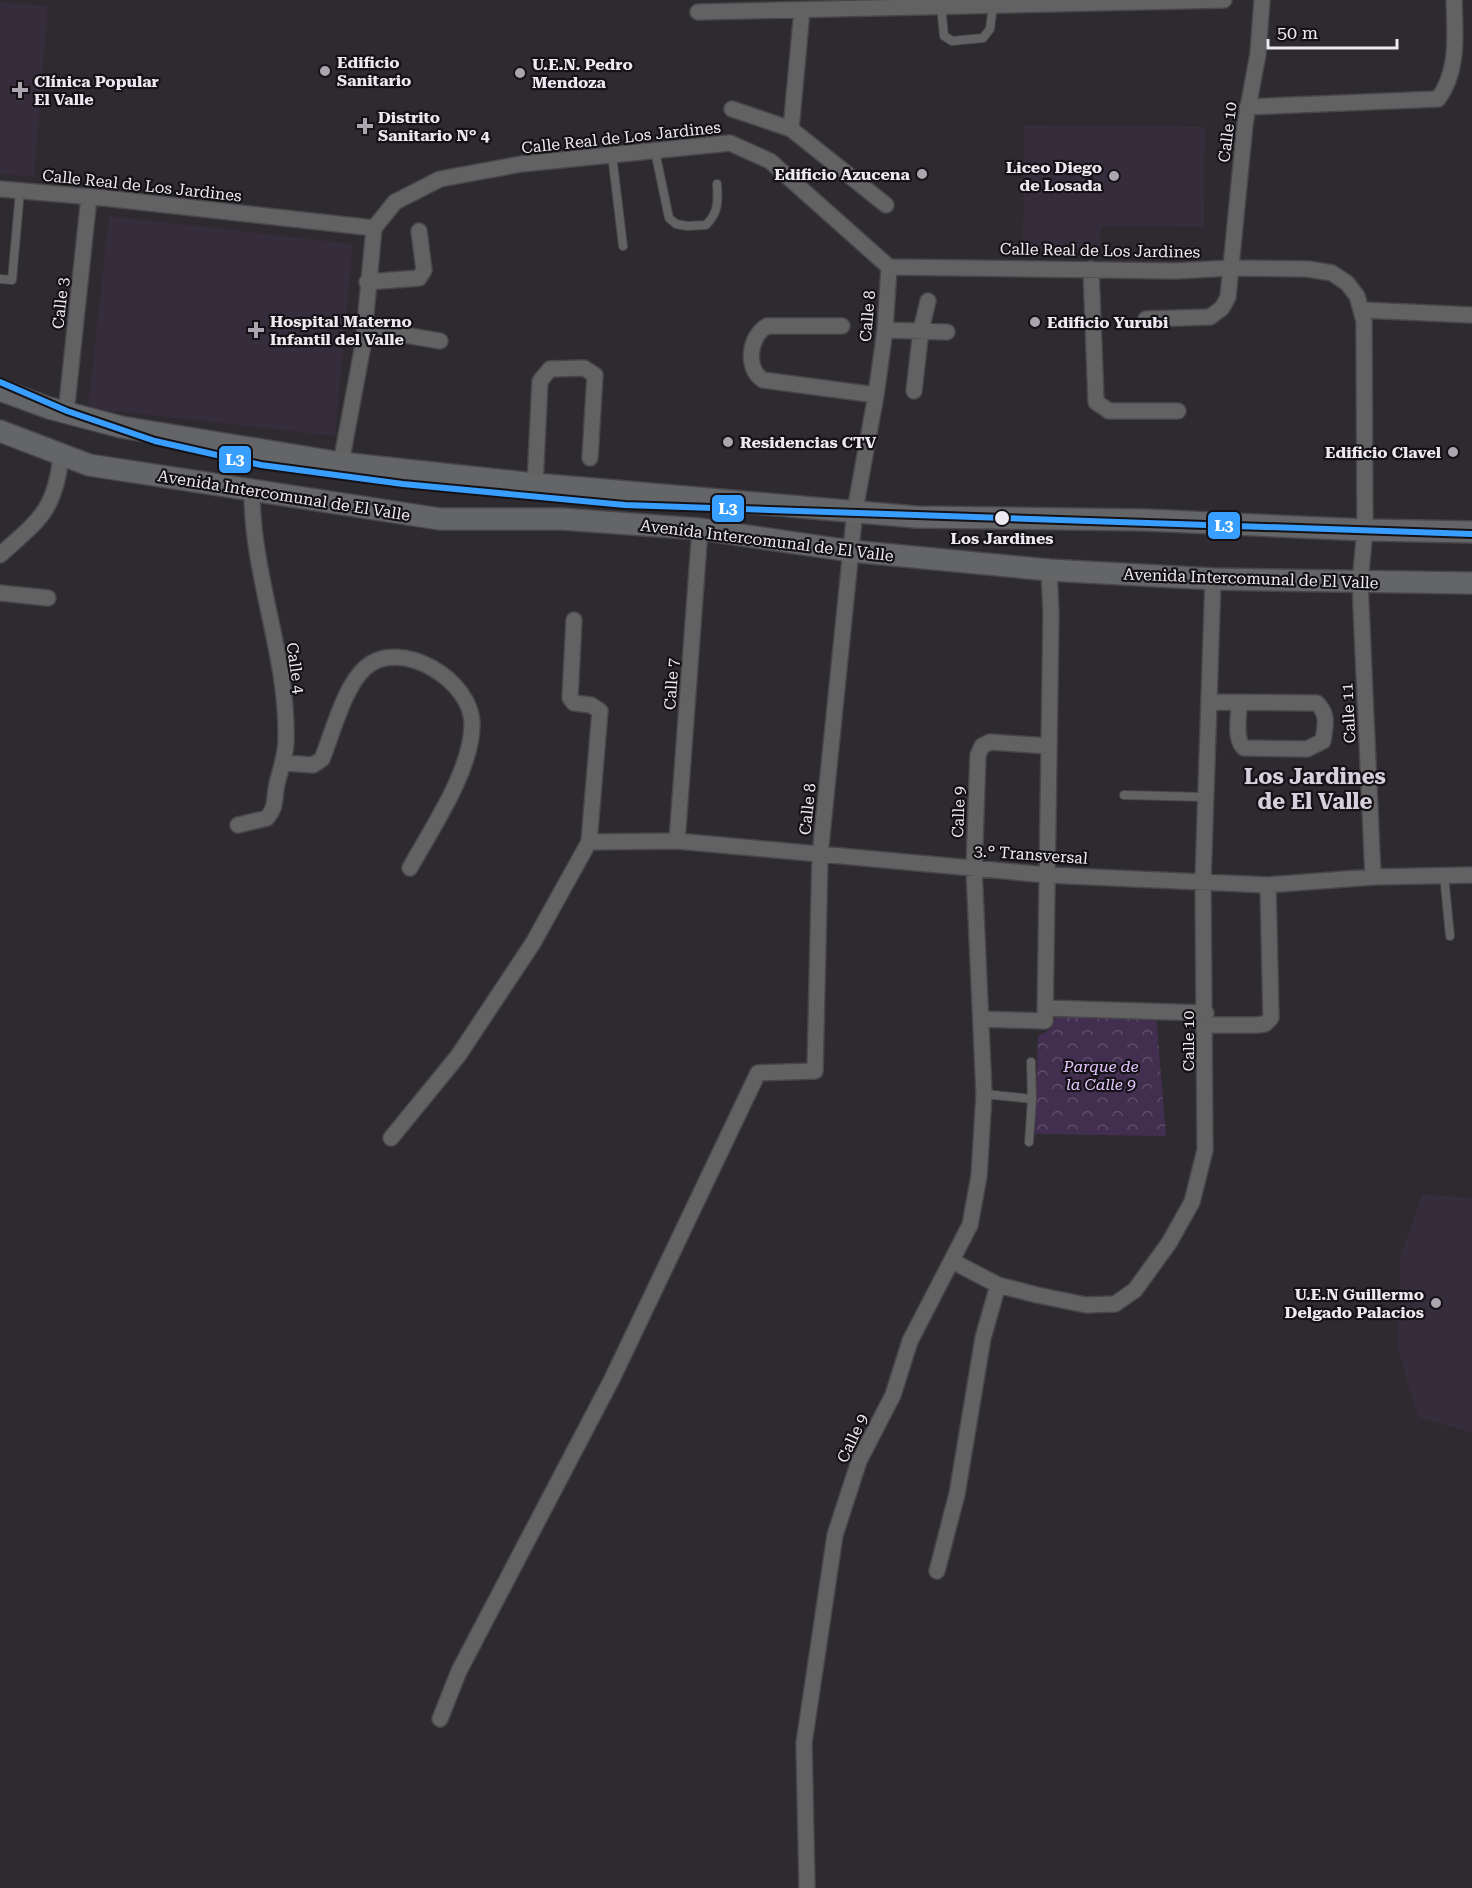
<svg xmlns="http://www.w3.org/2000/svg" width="1472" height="1888" font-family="'Roboto Serif',serif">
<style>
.built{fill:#352d3b}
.park{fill:url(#park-crowns)}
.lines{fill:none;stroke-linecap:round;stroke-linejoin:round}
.service-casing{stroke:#48464a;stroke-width:10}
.minor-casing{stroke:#48464a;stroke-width:18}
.secondary-casing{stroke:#48464a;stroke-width:24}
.service{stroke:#636263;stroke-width:8}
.minor{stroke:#636263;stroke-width:15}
.secondary{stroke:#646566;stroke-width:21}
.metro-1-casing{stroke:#151217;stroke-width:10}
.metro-1{stroke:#389eff;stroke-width:6}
.poi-dot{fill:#aaa6ad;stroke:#151217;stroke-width:2}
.stop-dot{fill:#ede9f0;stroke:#151217;stroke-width:2}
.labels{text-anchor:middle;stroke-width:4.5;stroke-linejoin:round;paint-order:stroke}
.poi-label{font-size:16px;font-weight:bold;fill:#ede9f0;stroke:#151217;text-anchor:start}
.street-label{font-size:16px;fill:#ede9f0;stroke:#151217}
.stop-label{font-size:16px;font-weight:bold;fill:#ede9f0;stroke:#151217}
.park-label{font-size:16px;font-style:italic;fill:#e3c4fb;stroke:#151217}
.district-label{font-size:22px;font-weight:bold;fill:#d6cfdc;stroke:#151217}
.line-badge{stroke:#151217;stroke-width:2}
.badge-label{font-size:16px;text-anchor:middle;font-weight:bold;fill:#fff}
</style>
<defs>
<pattern id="park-crowns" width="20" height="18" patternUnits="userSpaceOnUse" patternTransform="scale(1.5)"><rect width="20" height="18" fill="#422f50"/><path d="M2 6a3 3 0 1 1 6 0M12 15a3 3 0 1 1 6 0" fill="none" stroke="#5e4d6a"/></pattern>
</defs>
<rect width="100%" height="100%" fill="#2d2a30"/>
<!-- built -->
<path class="built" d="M0,2L48,6L34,177L0,174Z
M1024,125L1205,127L1204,227L1101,226L1100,249L1023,248Z
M109,216L353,244L335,436L88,408Z
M1422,1194L1472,1198V1433L1418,1417L1398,1350L1400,1257Z"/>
<!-- park -->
<path class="park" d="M1156,1014L1166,1136L1035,1134L1038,1036C1049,1031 1053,1028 1056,1016Z"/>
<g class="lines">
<defs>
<path id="service" d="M941,6L944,36L952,41L983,38L990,29L993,5
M655,151L669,218L676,224L687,226L706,225C719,212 718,201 717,184
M612,155L623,246
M0,279L12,280L20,191
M1124,795L1205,797
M1444,875L1450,936
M984,1094L1032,1099L1031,1062
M1029,1142L1032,1099"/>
<path id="minor" d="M802,10L791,129L886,205
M698,12L1224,0
M1247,107L1438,99C1459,71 1455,34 1454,0
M732,109L791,129
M0,189L104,198L374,228
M374,228L395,202L440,179L521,164L730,143L770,161L889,267L1175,271L1231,268L1308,269L1332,273L1347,283L1357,296L1364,321L1365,530L1360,582L1373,877
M1091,269L1096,402L1109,411H1178
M367,282L419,278L424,270L419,231
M1362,310L1472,315
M1146,319L1210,317L1222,308L1228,297L1245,124L1258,54L1262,0
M842,326H767C749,336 745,369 763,380L876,395
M364,328L440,341
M885,330L947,332
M914,391L921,330L928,301
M66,413L89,197
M341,463L363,345L374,228
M535,484L540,381L550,369L584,368L595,375L590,458
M0,555C39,520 55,511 61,456
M0,593L48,598
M1210,702L1317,703C1329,715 1325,726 1323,741L1307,749L1244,748C1234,739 1239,717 1239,704
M284,763L313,765L322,759C333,732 344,687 365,668C400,636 474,681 472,726C471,771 432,828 410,868
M238,825L267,818C276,807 274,802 276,789C279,772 286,757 286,740C288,656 252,576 252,492
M677,841L700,529
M589,842L677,841L1047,875L1268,885L1373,877L1472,875
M1045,1008L1206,1013
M981,1019L1045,1021L1051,613L1049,570
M1206,1025H1257L1265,1024L1271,1018L1268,885
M391,1138L458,1056L533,943L589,842L600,711L591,705L574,703L570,698L574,620
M952,1261L998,1285L1037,1295L1086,1305L1115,1304L1135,1290L1169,1243L1192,1202L1205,1150L1203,881L1213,579
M937,1571L957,1494L983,1338L998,1285
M440,1719L459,1671L612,1379L758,1073L815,1071L820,855L855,510L876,395L885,330L889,267
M807,1888L804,1743L835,1535L859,1461L893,1395L910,1341L970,1225L979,1176L984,1094L974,869L978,755L982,746L990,742L1048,746"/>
<path id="secondary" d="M0,390L49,408L121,427L341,463L535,484L916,517L1145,520L1365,530L1472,532
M0,431L89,465L440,519H562L700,529L851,551L1049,570L1213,579L1472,583"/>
</defs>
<!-- service casing -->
<use href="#service" class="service-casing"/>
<!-- minor casing -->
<use href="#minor" class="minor-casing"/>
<!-- secondary casing -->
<use href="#secondary" class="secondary-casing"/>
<!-- service -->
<use href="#service" class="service"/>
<!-- minor -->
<use href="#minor" class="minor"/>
<!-- secondary -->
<use href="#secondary" class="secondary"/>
<defs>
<path id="metro-1" d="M0,382L67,411L155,441L261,465L403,484L625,505L1472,534"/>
</defs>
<!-- metro-1 casing -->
<use href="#metro-1" class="metro-1-casing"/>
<!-- metro-1 -->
<use href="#metro-1" class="metro-1"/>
</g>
<!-- markers -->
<g class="poi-dot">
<circle cx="325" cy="71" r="6"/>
<circle cx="520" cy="73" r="6"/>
<path d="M17 81h6v6h6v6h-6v6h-6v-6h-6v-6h6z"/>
<path d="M362 117h6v6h6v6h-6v6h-6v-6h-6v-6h6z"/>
<circle cx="922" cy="174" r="6"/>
<circle cx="1114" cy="176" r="6"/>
<circle cx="1035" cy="322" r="6"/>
<path d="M253 321h6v6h6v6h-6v6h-6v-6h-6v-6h6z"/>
<circle cx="728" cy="442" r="6"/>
<circle cx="1453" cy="452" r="6"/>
<circle cx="1436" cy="1303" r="6"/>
</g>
<circle class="stop-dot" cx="1002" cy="518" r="8"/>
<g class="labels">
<!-- poi labels -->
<g class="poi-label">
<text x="337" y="68">Edificio<tspan x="337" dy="18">Sanitario</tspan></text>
<text x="532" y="70">U.E.N. Pedro<tspan x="532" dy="18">Mendoza</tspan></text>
<text x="34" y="87">Clínica Popular<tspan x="34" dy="18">El Valle</tspan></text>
<text x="378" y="123">Distrito<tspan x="378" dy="18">Sanitario N° 4</tspan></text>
<text x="1102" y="173" text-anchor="end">Liceo Diego<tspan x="1102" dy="18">de Losada</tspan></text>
<text x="910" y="180" text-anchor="end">Edificio Azucena</text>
<text x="270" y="327">Hospital Materno<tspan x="270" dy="18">Infantil del Valle</tspan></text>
<text x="1047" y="328">Edificio Yurubi</text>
<text x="740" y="448">Residencias CTV</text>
<text x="1441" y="458" text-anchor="end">Edificio Clavel</text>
<text x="1424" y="1300" text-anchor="end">U.E.N Guillermo<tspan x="1424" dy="18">Delgado Palacios</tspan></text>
</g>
<!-- street labels -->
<g class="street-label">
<text transform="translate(1227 132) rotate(-83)" y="6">Calle 10</text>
<text transform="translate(621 137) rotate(-6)" y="6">Calle Real de Los Jardines</text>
<text transform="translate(142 185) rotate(6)" y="6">Calle Real de Los Jardines</text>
<text transform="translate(1100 250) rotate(1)" y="6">Calle Real de Los Jardines</text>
<text transform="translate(60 303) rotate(-84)" y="6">Calle 3</text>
<text transform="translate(867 316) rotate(-85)" y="6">Calle 8</text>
<text transform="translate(284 495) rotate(9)" y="6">Avenida Intercomunal de El Valle</text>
<text transform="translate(767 540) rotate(7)" y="6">Avenida Intercomunal de El Valle</text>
<text transform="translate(1251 578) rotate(2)" y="6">Avenida Intercomunal de El Valle</text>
<text transform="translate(296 668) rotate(82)" y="6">Calle 4</text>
<text transform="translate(671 684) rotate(-86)" y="6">Calle 7</text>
<text transform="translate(1348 713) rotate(-93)" y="6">Calle 11</text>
<text transform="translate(807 809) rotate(-84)" y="6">Calle 8</text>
<text transform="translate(958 812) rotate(-88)" y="6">Calle 9</text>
<text transform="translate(1031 854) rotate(4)" y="6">3.° Transversal</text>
<text transform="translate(1188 1041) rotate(-90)" y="6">Calle 10</text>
<text transform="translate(852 1438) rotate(-65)" y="6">Calle 9</text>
</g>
<!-- stop labels -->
<g class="stop-label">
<text x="1002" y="544">Los Jardines</text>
</g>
<!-- park labels -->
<g class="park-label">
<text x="1101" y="1072">Parque de<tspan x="1101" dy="18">la Calle 9</tspan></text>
</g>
<!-- district labels -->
<g class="district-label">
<text x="1315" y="784">Los Jardines<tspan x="1315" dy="25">de El Valle</tspan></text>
</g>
</g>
<g class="line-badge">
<rect x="218" y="445" width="34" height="29" rx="6" fill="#389eff"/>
<rect x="711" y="494" width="34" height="29" rx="6" fill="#389eff"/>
<rect x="1207" y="511" width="34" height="29" rx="6" fill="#389eff"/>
</g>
<g class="badge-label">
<text x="235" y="465">L3</text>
<text x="728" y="514">L3</text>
<text x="1224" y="531">L3</text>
</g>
<!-- scale -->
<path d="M1268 39v9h129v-9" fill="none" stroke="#ede9f0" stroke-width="3"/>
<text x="1277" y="39" font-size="18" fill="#ede9f0" stroke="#151217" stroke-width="4.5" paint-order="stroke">50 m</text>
</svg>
